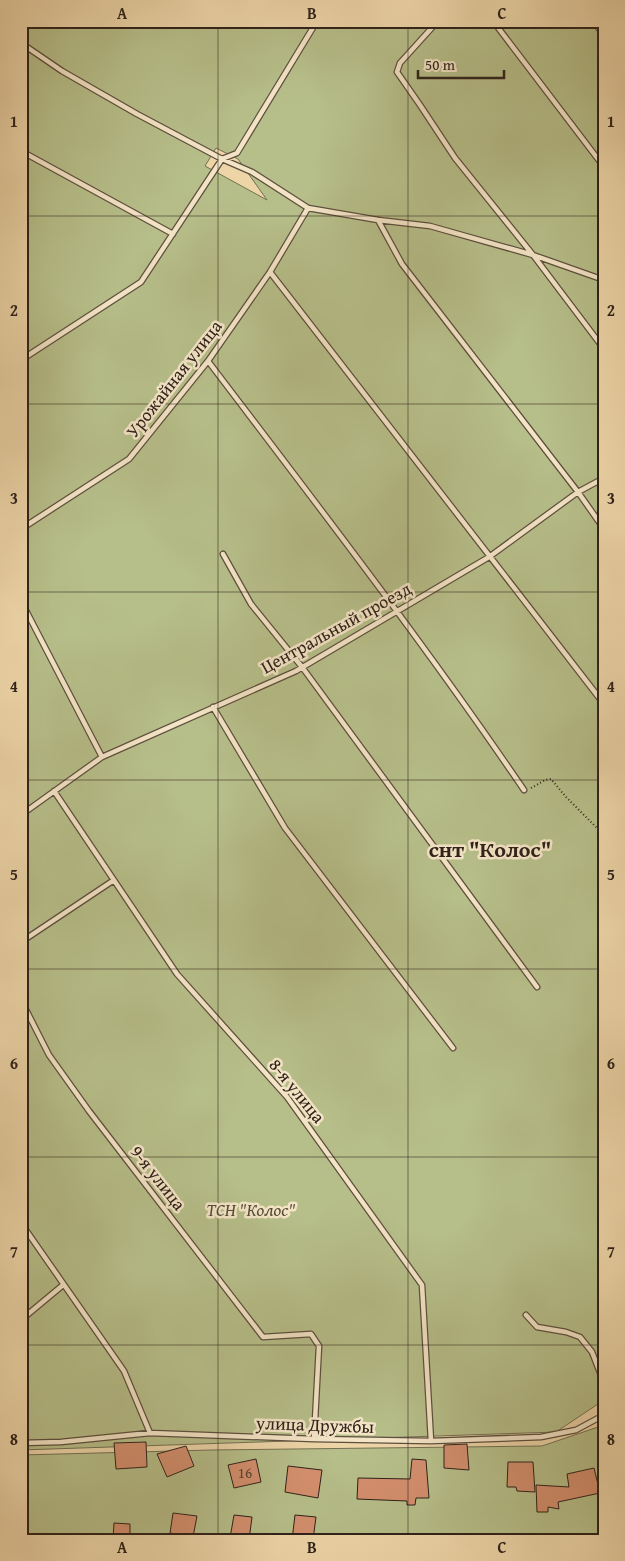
<svg xmlns="http://www.w3.org/2000/svg" width="625" height="1561" font-family="'Gentium Book Plus',serif">
<style>
.green{fill:#b6be89;stroke:#727052;fill-rule:evenodd}
.building{fill:#d38f6e;stroke:#2f221a}
.lines{fill:none;stroke-linecap:round;stroke-linejoin:round}
.lane-casing{stroke:#5e4f3e;stroke-width:7}
.street-casing{stroke:#5e4f3e;stroke-width:11}
.path{stroke:#2f221a;stroke-width:2;stroke-dasharray:1 2.5;stroke-linecap:butt}
.lane{stroke:#f3e4c6;stroke-width:4.5}
.street{stroke:#f3e4c6;stroke-width:9}
.grid{fill:none;stroke:#2f221a;stroke-width:1;stroke-opacity:0.55}
.labels{text-anchor:middle;stroke-width:5;stroke-linejoin:round;paint-order:stroke}
.number-label{font-size:15px;fill:#583d2f}
.street-label{font-size:18px;fill:#2f221a;stroke:#f3e4c6}
.park-label{font-size:18px;font-style:italic;fill:#514936;stroke:#f3e4c6}
.district-label{font-size:22px;font-weight:bold;fill:#2f221a;stroke:#f3e4c6}
.neatline{fill:none;stroke:#2f221a;stroke-width:2}
.grid-label{font-size:16px;text-anchor:middle;font-weight:bold;fill:#2f221a}
</style>
<rect width="100%" height="100%" fill="#edd5a8"/>
<filter id="stains"><feTurbulence type="fractalNoise" baseFrequency=".004" numOctaves="4"/><feColorMatrix values="0 0 0 0 .2 0 0 0 0 .09 0 0 0 0 .02 0 0 0 .5 -.17"/></filter>
<radialGradient id="worn" r=".72"><stop offset=".6" stop-color="#630" stop-opacity="0"/><stop offset="1" stop-color="#630" stop-opacity=".3"/></radialGradient>
<!-- green -->
<path class="green" d="M21,21H591L604,39V1400L556,1432L21,1450ZM216,148L238,159L267,200L205,166Z
M604,1425V1540H21V1455L212,1450L542,1446Z"/>
<!-- building -->
<path class="building" d="M146,1442L147,1467L116,1469L114,1443Z
M467,1444L469,1470L444,1468V1445Z
M186,1446L194,1466L167,1477L157,1454Z
M256,1459L261,1482L234,1488L228,1465Z
M412,1459L426,1460L429,1498H416L415,1505H407V1501L357,1499L358,1478L410,1479Z
M508,1462H533L535,1492L517,1491L516,1487H507Z
M288,1466L322,1470L318,1498L285,1492Z
M594,1468L600,1493L558,1502L559,1509L548,1507V1512H537L536,1485L569,1487L567,1474Z
M173,1513L197,1516L193,1537L170,1533Z
M234,1515L252,1517L249,1540L230,1538Z
M295,1515L316,1517L313,1540H292Z
M114,1523L130,1524V1539H113Z"/>
<g class="lines">
<defs>
<path id="lane" d="M191,21L193,23L195,21
M438,21L400,63L397,72L420,105L455,158L533,255L604,349
M493,21L604,167
M21,43L62,71L137,114L222,159L252,172L308,208L378,220L430,226L533,255L604,280
M21,151L173,234
M378,220L402,264L578,492L604,529
M270,272L604,704
M21,360L141,282L222,159L237,153L317,21
M208,361C315,502 424,643 524,790
M21,529L129,459L208,361L270,272L308,208
M223,554L251,604L302,667L537,987
M21,601L102,757
M213,707L285,828L453,1048
M54,791L177,974L287,1097L422,1285L431,1441
M21,815L102,757L296,671L489,557L578,492L604,478
M21,942L114,880
M21,1000L49,1055L89,1111L263,1337L311,1334L319,1346L314,1439
M21,1223L124,1371L150,1433
M526,1315L537,1327L566,1332L580,1337L592,1352L604,1383
M21,1320L63,1285
M21,1443L61,1442L150,1433L314,1439L431,1441L541,1437L576,1430L604,1415"/>
<path id="street" d="M596,21L604,32"/>
</defs>
<!-- lane casing -->
<use href="#lane" class="lane-casing"/>
<!-- street casing -->
<use href="#street" class="street-casing"/>
<!-- path -->
<path class="path" d="M531,788L545,780L551,779L566,797L604,835"/>
<!-- lane -->
<use href="#lane" class="lane"/>
<!-- street -->
<use href="#street" class="street"/>
</g>
<!-- grid -->
<path class="grid" d="M218,21V1540M408,21V1540M21,216H604M21,404H604M21,592H604M21,780H604M21,969H604M21,1157H604M21,1345H604"/>
<g class="labels">
<!-- number labels -->
<g class="number-label">
<text x="245" y="1478">16</text>
</g>
<!-- street labels -->
<g class="street-label">
<text transform="translate(174 379) rotate(-52)" y="6">Урожайная улица</text>
<text transform="translate(336 628) rotate(-29)" y="6">Центральный проезд</text>
<text transform="translate(297 1091) rotate(51)" y="6">8-я улица</text>
<text transform="translate(158 1178) rotate(52)" y="6">9-я улица</text>
<text transform="translate(315 1425) rotate(2)" y="6">улица Дружбы</text>
</g>
<!-- park labels -->
<g class="park-label">
<text x="251" y="1216">ТСН "Колос"</text>
</g>
<!-- district labels -->
<g class="district-label">
<text x="490" y="857">снт "Колос"</text>
</g>
</g>
<!-- margin -->
<rect width="625" height="1561" fill="none" stroke="#edd5a8" stroke-width="55"/>
<!-- scale -->
<path d="M418 70v8h86v-8" fill="none" stroke="#2f221a" stroke-width="2.5"/>
<text x="425" y="70" font-size="15" fill="#2f221a" stroke="#f3e4c6" stroke-width="4" paint-order="stroke">50 m</text>
<rect x="28" y="28" width="570" height="1506" class="neatline"/>
<g class="grid-label">
<text x="122" y="19">A</text>
<text x="312" y="19">B</text>
<text x="502" y="19">C</text>
<text x="14" y="127">1</text>
<text x="611" y="127">1</text>
<text x="14" y="316">2</text>
<text x="611" y="316">2</text>
<text x="14" y="504">3</text>
<text x="611" y="504">3</text>
<text x="14" y="692">4</text>
<text x="611" y="692">4</text>
<text x="14" y="880">5</text>
<text x="611" y="880">5</text>
<text x="14" y="1069">6</text>
<text x="611" y="1069">6</text>
<text x="14" y="1257">7</text>
<text x="611" y="1257">7</text>
<text x="14" y="1445">8</text>
<text x="611" y="1445">8</text>
<text x="122" y="1553">A</text>
<text x="312" y="1553">B</text>
<text x="502" y="1553">C</text>
</g>
<rect width="100%" height="100%" filter="url(#stains)"/>
<rect width="100%" height="100%" fill="url(#worn)"/>
</svg>
